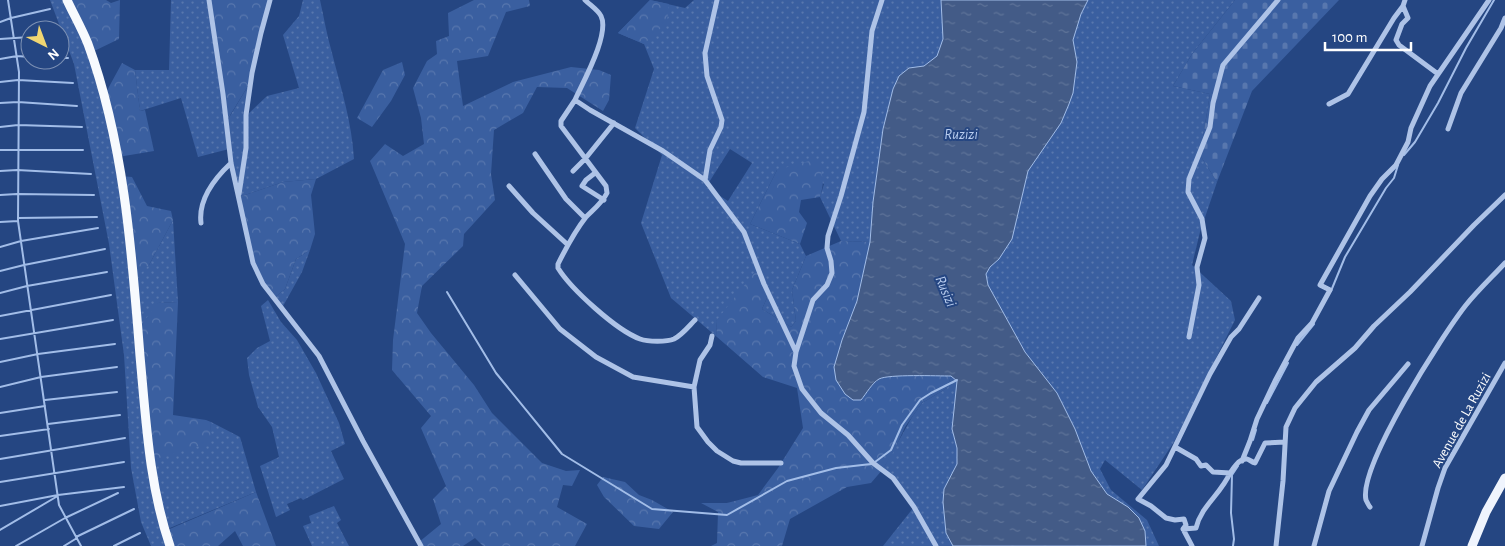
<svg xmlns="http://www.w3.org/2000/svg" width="1505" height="546" font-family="'Alegreya Sans',sans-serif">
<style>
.grass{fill:url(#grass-dots);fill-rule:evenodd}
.forest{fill:url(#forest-crowns)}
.cemetery{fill:url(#cemetery-stones)}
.water{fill:url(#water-ripples);stroke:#a2bde8}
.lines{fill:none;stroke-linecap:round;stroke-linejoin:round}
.stream{stroke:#a2bde8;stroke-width:2}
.minor{stroke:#aec3e7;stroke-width:5}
.primary{stroke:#eff4fd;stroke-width:9}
.trunk{stroke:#f7fafe;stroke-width:9}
.labels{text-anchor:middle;stroke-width:4;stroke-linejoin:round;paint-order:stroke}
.street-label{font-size:14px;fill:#fff;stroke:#254682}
.water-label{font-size:15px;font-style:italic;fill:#b9cdef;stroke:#254682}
</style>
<defs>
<pattern id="grass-dots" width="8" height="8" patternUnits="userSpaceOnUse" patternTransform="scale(1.25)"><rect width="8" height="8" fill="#3a5fa0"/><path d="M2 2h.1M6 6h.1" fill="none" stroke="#5877ae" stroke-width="1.8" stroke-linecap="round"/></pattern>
<pattern id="forest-crowns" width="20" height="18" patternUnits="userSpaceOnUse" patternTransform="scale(1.25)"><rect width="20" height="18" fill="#3a5fa0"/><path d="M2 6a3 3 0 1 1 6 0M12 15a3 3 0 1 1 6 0" fill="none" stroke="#5877ae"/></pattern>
<pattern id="cemetery-stones" width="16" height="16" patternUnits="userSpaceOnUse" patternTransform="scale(1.25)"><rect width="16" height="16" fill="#3a5fa0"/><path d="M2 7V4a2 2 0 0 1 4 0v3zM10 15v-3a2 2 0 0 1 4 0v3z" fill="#5877ae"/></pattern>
<pattern id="water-ripples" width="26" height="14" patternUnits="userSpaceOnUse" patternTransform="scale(1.25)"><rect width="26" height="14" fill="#435b87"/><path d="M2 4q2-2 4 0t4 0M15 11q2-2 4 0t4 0" fill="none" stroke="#5f7499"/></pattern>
</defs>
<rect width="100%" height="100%" fill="#254682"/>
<!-- grass -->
<path class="grass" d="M50,0H67L85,37L149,265L173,220L178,302L158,303L147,435L209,442L211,422L240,437L256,492L165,530L170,546H151L141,522L131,468L124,355L109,244L74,64Z
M171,0H209L227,121L251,81L247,115L267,96L299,88L283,35L299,16L303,0H320C324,18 327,36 332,53C341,88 352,123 354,159L316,179L283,182L239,197L229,149L198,157L181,98L140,111L135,70H169Z
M650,0L685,8L694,0H941L943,39L937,57L924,66L909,68L899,76L893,89L883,129L873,202L870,242L841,241L820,197L824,184L777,170L750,224L800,244L806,256L792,290L796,321L791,327L762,309L770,291L716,321L717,337L671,298L641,223L662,155L635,128L654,69L644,44L618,33ZM730,149L752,163L728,201L706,187Z
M1088,0H1235L1192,54L1173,86L1210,94L1200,155L1217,182L1200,232L1192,265L1231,301L1235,320L1174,442L1142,490L1105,460L1100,469L1111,490L1147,520L1159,546H1146L1145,531L1128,507L1107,494L1091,471L1075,429L1057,393L1025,352L988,285L986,274L990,267L999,259L1012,239L1028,171L1061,123L1073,93L1077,62L1073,40L1081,14Z
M310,250L302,272L282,308L274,298L285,289L296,259Z
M268,300L281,322L297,340L316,373L339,423L345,444L331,451L344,479L303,500L301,498L287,504L290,510L276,517L260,466L279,457L272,427L258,407L249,375L247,358L257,348L270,341L261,306Z
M951,376L957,381L952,429L957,448V464L944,489L946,533L953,546H883L914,507L883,469L912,417L922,403L947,388Z
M334,506L341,520L337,523L349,546H312L303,526L311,523L309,516Z"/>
<!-- forest -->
<path class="forest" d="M67,0H106L111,3L120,0L119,39L90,53Z
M209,0H270L251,81L226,122Z
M474,0H529L530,6L506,12L488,56L457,61L463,106L513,82L571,67L599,70L611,75L609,100L603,111L567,88L537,87L523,113L494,130L491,174L495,200L464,234L463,246L422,286L417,313L431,333L474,385L492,413L542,463L566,471L580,470L572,486L563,485L557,507L587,524L575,546H483L475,538L463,546H421L419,542L441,524L433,499L446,486L421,428L431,416L392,370L393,340L405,244L370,161L385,144L403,156L424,144L421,118L413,88L427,61L437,54L436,41L449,36L448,13Z
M650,0L669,4L667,22L644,44L618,33Z
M402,62L405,75L391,101L372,127L357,118L383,70Z
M122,63L135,70L140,111L145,110L154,151L118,157L104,96Z
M816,159C823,175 825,180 820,197L801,200L799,212L807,223L800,244L750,224L777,170Z
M120,176L132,177L147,206L171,211L173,220L149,265L134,280Z
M316,179L311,195L315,234L310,250L296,259L285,289L274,298L258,275L239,197L283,182Z
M841,241L870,242C866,262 863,283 857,302C848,328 833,352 836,380L861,400C866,394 872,383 880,379C888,374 938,376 951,376L947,388L922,403L905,427L893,453L883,469L871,483L847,487L790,519L782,546H711L717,543L718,512L701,503H727L758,495L778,468L803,428L797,388L763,377L717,337L716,321L762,263L770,291L762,309L791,327L796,321L792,290L806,256Z
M178,302L173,415L206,420L211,422L210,442L151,461L138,329L158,303Z
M603,477L625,482L639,495L652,500L673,512L659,529L634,526L604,497L597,485Z
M256,492L276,546H243L235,531L218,546H170L165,531Z"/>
<!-- cemetery -->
<path class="cemetery" d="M1235,0H1339L1252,91L1217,182L1200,155L1210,94L1173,86L1192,54Z"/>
<!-- water -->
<path class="water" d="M941,0H1088L1081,14L1073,40L1077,62L1073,93L1069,104L1061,123L1028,171L1012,239L999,259L990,267L986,274L988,285L1025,352L1057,393L1075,429L1091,471L1107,494L1128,507L1139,518L1145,531L1146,546H953L946,533L943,502L944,489L957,464V448L952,429L957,381L951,376C938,376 888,374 879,379C872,383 866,394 861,400H853L845,394L836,380L834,367L842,340L857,301L870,242L873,202L883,129L893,89L899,76L909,68L924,66L937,56L943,39Z"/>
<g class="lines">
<!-- stream -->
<path class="stream" d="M8,0L19,72L18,221L59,505L81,546
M0,22L11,18L50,9
M60,38H62
M0,39L30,37
M60,58H68
M0,59L17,56L30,57
M0,82L18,80L73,83
M0,103L18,102L77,106
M0,127L18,125L82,127
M0,150H83
M1404,155L1415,142L1438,103L1466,48L1494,0
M0,171L17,170L91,174
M0,195L17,194L94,195
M18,218L97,217
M0,222L18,221
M0,247L21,241L98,228
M0,271L24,265L105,249
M1331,291L1345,257L1386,188L1394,178L1398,165
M447,292L496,373L562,454L652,509L727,515L787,481L836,468L871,464
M0,293L27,286L107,272
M0,316L111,295
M0,339L113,320
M1297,345L1314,324
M0,362L38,354L115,344
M0,387L41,377L117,367
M45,400L117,392
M1267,403L1288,363
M0,413L45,406
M48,424L120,415
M0,436L49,429
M1253,440L1256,430
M0,459L125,438
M875,462L891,450L902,425L920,400L931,393L957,380
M0,482L124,462
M0,506L58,495L124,487
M0,530L56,497
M76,537L134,509
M16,546L65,518L118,493
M64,546L77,538
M114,546L140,533
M1233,546L1234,539L1231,513L1232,475L1238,466"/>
<!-- minor -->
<path class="minor" d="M209,0L223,94L231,163L253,263L263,284L319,356L363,441L421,546
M585,0C590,5 598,10 601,16C610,34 583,82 575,100L590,110L663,151L705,180
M717,0L705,53L707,76L722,120L721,127L710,150L705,180L744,232L764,284L796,352L794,366L802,389L821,413L848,435L873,463L893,478L914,507L936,546
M1403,6L1408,18L1402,24L1396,40L1399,45L1438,74
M575,100L561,121V126L606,186L607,193C602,203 594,209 586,217C575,231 566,248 558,264V268C571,289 616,330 640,339C648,342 667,342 674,339C682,335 689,326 695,320
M1329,104L1348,94L1394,18L1403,6L1405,0
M1448,129L1461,93L1501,28L1505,18
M535,154L566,199L585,218
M573,171L585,159L614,123
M595,173L586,180L582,186L604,200
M509,186L533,213L568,245
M239,194L246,148V115L252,73L261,33L270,0
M201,223C198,199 215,178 231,163
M515,275L560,329L596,357L633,377L694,387
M712,336L710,345L700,360L694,387L697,427L708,442L717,451L733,461L741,463H781
M1189,337L1199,285L1197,267L1205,238L1202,219L1188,192L1189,179L1210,127L1213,103L1223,65L1278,0
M796,352L813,300L827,285L832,273L831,261L827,248L828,236L841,196L864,112L872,31L882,0
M1175,447L1196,459L1201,466L1206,465L1213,472L1230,473C1234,468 1239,458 1247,459C1250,460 1252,462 1255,463L1265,443L1285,442
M1242,461L1250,441L1257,419L1275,381L1298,338L1312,323L1330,290L1320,285L1370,196L1382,179L1396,165L1408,142L1411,128L1430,86L1489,0
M1370,507C1369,506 1367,502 1366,500C1358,467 1443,334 1466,305C1478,290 1492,277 1505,263
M1183,529L1196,528C1201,506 1221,494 1230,473
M1192,546L1183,529L1186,525L1184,519L1175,520L1166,518L1151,506L1138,499L1166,465L1210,374L1231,337L1239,329L1259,298
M1276,546L1283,481L1286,427L1295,408L1316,382L1355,348L1374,326L1410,292L1474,225L1505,195
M1314,546L1329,491L1357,432L1369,410L1408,364
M1422,546L1438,488L1445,468L1505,363"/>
<!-- primary -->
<path class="primary" d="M1472,546L1486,512L1505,478"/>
<!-- trunk -->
<path class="trunk" d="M67,0C74,15 82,29 88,44C124,142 132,253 140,356C146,420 149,485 170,546"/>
</g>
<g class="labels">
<!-- street labels -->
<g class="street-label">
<text transform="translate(1461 420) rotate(-61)" y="5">Avenue de La Ruzizi</text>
</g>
<!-- water labels -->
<g class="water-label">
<text x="961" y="139">Ruzizi</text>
<text transform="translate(946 291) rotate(67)" y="5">Rusizi</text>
</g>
</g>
<!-- north arrow -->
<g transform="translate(45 45) rotate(138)"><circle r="24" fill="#254682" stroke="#7c90b4"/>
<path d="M0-4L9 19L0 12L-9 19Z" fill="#f1d672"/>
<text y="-8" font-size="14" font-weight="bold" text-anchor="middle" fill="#ffffff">N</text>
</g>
<!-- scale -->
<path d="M1325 42v8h86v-8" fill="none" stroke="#ffffff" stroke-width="2.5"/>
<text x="1332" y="42" font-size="15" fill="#ffffff" stroke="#254682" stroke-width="4" paint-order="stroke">100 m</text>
</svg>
